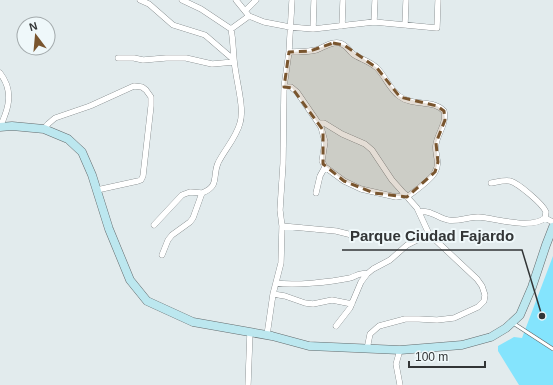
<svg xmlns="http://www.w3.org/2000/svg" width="553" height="385" font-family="Arial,sans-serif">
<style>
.green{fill:#84e4fd}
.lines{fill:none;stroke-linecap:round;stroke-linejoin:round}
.service-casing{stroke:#646b6d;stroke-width:4}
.minor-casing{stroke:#646b6d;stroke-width:6}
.secondary-casing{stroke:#646b6d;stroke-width:9}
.service{stroke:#fff;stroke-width:3}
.minor{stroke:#fff;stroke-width:5.5}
.secondary{stroke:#bce7ef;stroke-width:8}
.marked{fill:#79552e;fill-opacity:0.2;stroke:#79552e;stroke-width:3;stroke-dasharray:8 5;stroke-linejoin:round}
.leader{fill:none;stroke:#323536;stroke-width:1.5}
.callout-dot{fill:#323536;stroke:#eff8fa;stroke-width:1.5}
.callout-label{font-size:15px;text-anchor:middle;font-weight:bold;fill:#323536;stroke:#eff8fa;stroke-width:4;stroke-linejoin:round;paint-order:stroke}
</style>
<rect width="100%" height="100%" fill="#e2ebed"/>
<!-- green -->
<path class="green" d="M553,256V385H519L498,351V346L514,337L522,338Z"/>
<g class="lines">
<defs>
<path id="service" d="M513,323L553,349"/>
<path id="minor" d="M140,0L149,4L173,25L205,35L234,60
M182,0L201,9L231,29L249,16
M236,0L249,16L264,22L290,27L313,29L374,22L437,28L438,0
M245,11L256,0
M374,22L375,0
M405,25L406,0
M342,26L343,0
M313,29L314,0
M289,52C298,52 307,52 316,50C323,48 331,41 339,43C346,44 348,50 353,54C360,59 370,61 377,68C385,76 389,88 399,96C413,107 434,99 444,111C447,123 438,133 436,144C434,154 441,162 435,172C431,180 415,191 407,197
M118,58H134L143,60L166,58H186L212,64L234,62
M0,73C14,91 9,108 0,127
M284,87H291L297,92L321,127L325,142L322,161L325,167L344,181L361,189L396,197L402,196L405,194
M320,123H324L342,134L365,144L372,150L392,180L417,208L429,234L477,279L482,286L485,295L484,301L478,307L454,318L437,320L419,319H405L379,326L370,334L367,349
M44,129L48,124L55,118L90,106L134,86L142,87L146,90L151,97V106L143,176L141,180L138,181L97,190
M316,193L320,176L325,167
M419,212C429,209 438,218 448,220C458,222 468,217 478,217C495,218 530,230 545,218L546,212C543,204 518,183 510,181C504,180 497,182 491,183
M545,218L553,222
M154,225L182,195L190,192L202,193
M282,226L336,231L352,235
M162,255L168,240L172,235L190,222L193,218L202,193C220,186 212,177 218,163C225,149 236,138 240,123C245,107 235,77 234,59C233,49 233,39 231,29
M276,283C294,286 331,282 350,278C356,276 362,272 367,274
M273,294L285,296L305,303L313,304L332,300L352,304
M336,326L350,308L361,282L367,274L373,269L390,260L407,245L429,234
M267,335L273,294L281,263L282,226L280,210L283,164L284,87L289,52L292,0
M248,385L250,332
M400,385L396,364L400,350"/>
<path id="secondary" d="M0,127L12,126L44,129L68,139L82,152L92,175L109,229L130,280L147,301L193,322L272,336L309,346L400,350L462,345L491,337L506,328L520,315L532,287L546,245L553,227"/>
</defs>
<!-- service casing -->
<use href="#service" class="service-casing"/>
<!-- minor casing -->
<use href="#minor" class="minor-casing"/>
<!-- secondary casing -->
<use href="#secondary" class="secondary-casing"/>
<!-- service -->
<use href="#service" class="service"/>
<!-- minor -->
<use href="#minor" class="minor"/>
<!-- secondary -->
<use href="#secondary" class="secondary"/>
</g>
<!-- marked area -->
<path class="marked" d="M333,43L344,45L377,68L400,97L437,106L444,111L445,120L436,143L438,162L435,172L407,197L374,193L344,181L323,164V130L292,88L284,87L289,52L310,51Z"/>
<!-- callouts -->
<path class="leader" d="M542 316L522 250H342"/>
<circle class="callout-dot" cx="542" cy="316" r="4"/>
<g class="callout-label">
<text x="432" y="241">Parque Ciudad Fajardo</text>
</g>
<!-- north arrow -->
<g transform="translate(36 36) rotate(344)"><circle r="19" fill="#eff8fa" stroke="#a3aaac"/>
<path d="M0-3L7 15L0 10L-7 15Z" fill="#79552e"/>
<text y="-6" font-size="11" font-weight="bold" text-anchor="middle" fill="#323536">N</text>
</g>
<!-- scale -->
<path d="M409 361v6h76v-6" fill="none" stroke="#323536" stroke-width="2"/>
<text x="415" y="361" font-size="12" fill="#323536" stroke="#eff8fa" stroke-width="3" paint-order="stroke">100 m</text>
</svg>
